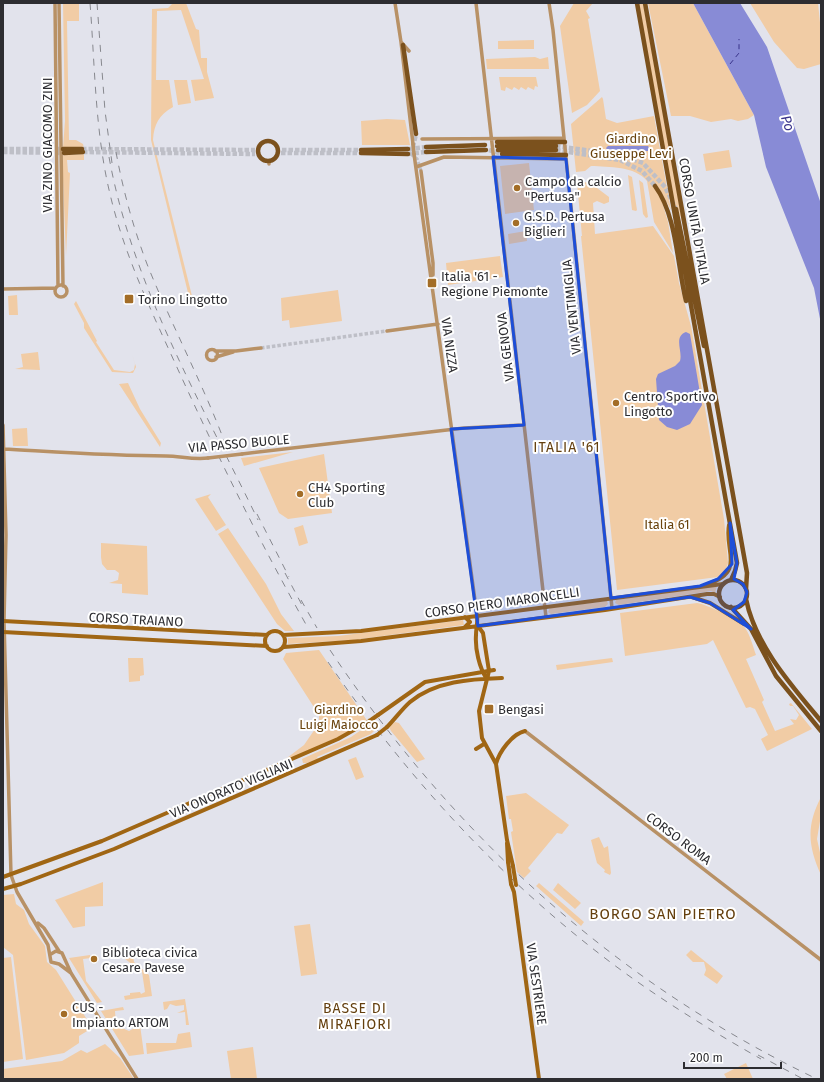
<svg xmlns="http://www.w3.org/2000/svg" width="824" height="1082" font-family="'Fira Sans',sans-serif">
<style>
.green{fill:#f1cca5}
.water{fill:#888bd6}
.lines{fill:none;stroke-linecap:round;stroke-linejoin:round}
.ferry{stroke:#39338a;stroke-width:1;stroke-dasharray:5 4;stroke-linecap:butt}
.tertiary-tunnel{stroke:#bebfc7;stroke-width:3.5;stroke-dasharray:3.5 2;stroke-linecap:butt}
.primary-tunnel{stroke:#bebfc7;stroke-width:4.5;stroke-dasharray:4.5 2;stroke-linecap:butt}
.tertiary{stroke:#b89165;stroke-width:3.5}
.secondary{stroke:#a06614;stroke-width:4}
.primary{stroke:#7b511d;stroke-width:4.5}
.rail{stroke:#87888e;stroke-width:1;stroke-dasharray:7 7;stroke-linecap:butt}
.tertiary-bridge{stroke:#b89165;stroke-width:3.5}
.secondary-bridge{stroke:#a06614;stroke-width:4}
.marked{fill:#1d4ed8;fill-opacity:0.2;stroke:#1d4ed8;stroke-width:3;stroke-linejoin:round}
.poi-dot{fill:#a36d27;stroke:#fff;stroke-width:1.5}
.labels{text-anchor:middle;stroke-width:4;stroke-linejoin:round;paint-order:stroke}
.park-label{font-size:13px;fill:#69420c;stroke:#fff}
.street-label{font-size:13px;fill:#2d2d31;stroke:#fff}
.poi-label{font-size:13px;fill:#2d2d31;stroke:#fff;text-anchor:start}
.water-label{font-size:14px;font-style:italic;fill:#39338a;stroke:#fff}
.neighbourhood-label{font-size:14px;letter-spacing:1px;fill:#643f0e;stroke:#fff}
.quarter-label{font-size:15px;letter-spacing:1px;fill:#643f0e;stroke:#fff}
</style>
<rect width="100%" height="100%" fill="#e2e3ec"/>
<!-- green -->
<path class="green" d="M63,3H79V21H67L69,140H76L83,144L84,148L63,147L65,121Z
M173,3H186L196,29L199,30L201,58H207V72L214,98L195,101L191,80L204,79L181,10L157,11L156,80H169L173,107C159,115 154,124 153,140L192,296L189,297L151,140L152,9L168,8Z
M574,3H593L586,11L590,18L588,19L600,91L587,105L572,113L560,26Z
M638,3H643L683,225L678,209H675Z
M648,3H693L754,115L748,119L738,121L731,119L711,122L690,116H671Z
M750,3H818L821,32V64L804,69L797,68L774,42Z
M534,40V49H498V41Z
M535,57L540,59L548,57L549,69H487L486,59Z
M499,77H536L538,87L535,86L534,90L528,87L526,90L521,87L519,90L514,87L512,90L506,87L505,91L501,90Z
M174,80H187L191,103L178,105Z
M602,97L603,99L606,119L617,123L654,116L671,210L657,185L668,222L673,253L654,222L647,181C635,166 609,167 591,166L585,171L576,172L571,124Z
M387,119L405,120L410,145H362L361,121Z
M729,150L732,167L706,171L703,154Z
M84,154V160H67L68,172L70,173L66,256L62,155Z
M529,163L534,210L505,214L500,166Z
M628,175L632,177L637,210L636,211L632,210Z
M639,180L643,183L648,217L646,218L643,214Z
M589,182L609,197V202L604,204L597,201L593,203L595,234L653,226L674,256L679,283L691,326L724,519L728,563L725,572L718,577L617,590L581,236L591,235L582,236L577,183Z
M526,231L527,241L509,244L508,234Z
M500,256L503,277L448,285L446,263Z
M338,290L342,321L290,328L289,320L282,321L281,298Z
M17,295L18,315H9L8,296Z
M76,301L97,341L96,342L114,370L130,372L134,370L135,364L132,354L136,367L133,373L112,372L84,328V323L74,304Z
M38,352L40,370L15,369L23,367L21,354Z
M128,383L140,409L161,443L160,447L119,384Z
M27,428L28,446H13L12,429Z
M293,452L244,466L241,458Z
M324,454L332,513L288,519L279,513L259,468Z
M211,494L208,497L226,525L216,531L195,499Z
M303,525L308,543L299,546L294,528Z
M228,528L266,584L281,614L294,631H285L277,624L218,534Z
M101,543L147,546L148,595L122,593V584L109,583L118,580L119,573L115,570H107L102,564L101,557Z
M717,586L715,593L711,591L619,605L615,603L616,600Z
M607,601L608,604L605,607L551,614L548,612L550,608Z
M697,603C703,603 739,620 742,624C750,633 752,644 756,655L746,659L764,700L762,702L775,731L794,724L790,719L796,720L799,715L793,706H790L789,704L791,703L812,729L767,751L761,739L768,735L755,709L750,707L746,708L713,640L707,644L625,656L620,613Z
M463,620L464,625L353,640L288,644V638L338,636Z
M319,650L368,722L361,727L279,764L304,745L315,729L319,727V715L283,659L286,653Z
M128,658H143L144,675L140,676V681L129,682Z
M612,658L613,662L557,670L556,665Z
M395,722L399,723L425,759L417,762L391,731L389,727Z
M370,724L372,727L369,729L371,730L373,728L375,730L371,734L317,757L318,759L307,763H303L302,759L304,758L351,737Z
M356,757L364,777L356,780L348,760Z
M526,793L569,825L562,834L557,833L528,868L531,871L524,878L517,872L511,832L513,831L511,819H509L506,796Z
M821,797V815L817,839L821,857V875C808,846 806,826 821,797Z
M599,837L604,848L608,846L611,873L610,875L604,872L605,870L597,863L591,840Z
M103,882V906L85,907V926L73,928L55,900Z
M539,883L584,922L581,926L536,886Z
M558,883L581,903L575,909L553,890Z
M14,894L16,904L24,910L29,924L45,946L47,962L56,970L91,1026L92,1028L79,1036V1043L64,1053L26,1060L13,955L3,947V895Z
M310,924L317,974L301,976L294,926Z
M132,950L134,962L149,975L152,996L125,1000L124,996L130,995V993L140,992L141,994L145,992L142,972L120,955V951Z
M691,950L723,976L717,984L704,975L706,970L704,962H693L686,955Z
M90,955L91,958L83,959L86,981L102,1002L97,1003L69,958Z
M11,957L23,1059L3,1062V958Z
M185,999L189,1025H186L185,1012L177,1013L184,1010V1005L176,1006L170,1004L167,1009L164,1010L163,1002Z
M123,1007L124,1010L115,1011L116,1024L115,1029L120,1027L129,1031L140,1025L144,1054L129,1056L101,1011Z
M190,1032L192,1047L147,1054L146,1043H176L178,1034Z
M105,1044L120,1058L134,1079H3V1069L62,1061L81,1050L87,1053Z
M253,1047L257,1079H231L227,1051Z
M746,1063L753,1079H727L724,1074Z"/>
<!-- water -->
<path class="water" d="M693,3H740L767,47L821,204V324L814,288L766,167L754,115Z
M608,146H648L650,149L648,151H608L606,148Z
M686,332L690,334L702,405L690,424L677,430L667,427L659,420L656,379L658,374L675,366L680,361C683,351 673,337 686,332Z"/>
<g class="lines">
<!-- ferry -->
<path class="ferry" d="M730,64L739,53V39"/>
<!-- tertiary-tunnel -->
<path class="tertiary-tunnel" d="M411,154L417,159L421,171
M261,348L387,331"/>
<!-- primary-tunnel -->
<path class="primary-tunnel" d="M556,146L621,155L643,163L665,187L676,209
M413,147L416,134
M3,149H60
M82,149L255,150
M409,149L426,147
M282,150H361
M489,150L502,154
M556,150L620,160L642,171L655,186
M3,152L64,153
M83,152L255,154
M281,153H361
M408,154L426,152"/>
<!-- tertiary -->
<path class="tertiary" d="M55,3L58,286
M59,3L63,286
M395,3L401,42L409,51
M476,3L546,617
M549,3L553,30L612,608
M401,42L413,144
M422,139L564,138
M414,154L477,615
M269,161V164
M416,167L444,157L566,159
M421,171L433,263V275
M55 291a6 6 0 1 1 12 0a6 6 0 1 1-12 0Z
M3,289L56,288
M387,331L438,324
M206.5 355a5.5 5.5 0 1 1 11 0a5.5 5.5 0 1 1-11 0Z
M215,351H236L261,348
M216,357L233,352
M3,425L6,535L4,621L11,875L17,892L48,945L51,962L59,964L71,973
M3,449C57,452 111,456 166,456C180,456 193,460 208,458
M242,454L464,428L524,425
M525,731L821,960
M38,923L44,928L59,951
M51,954L56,951L62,953L71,973L137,1079"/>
<!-- secondary -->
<path class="secondary" d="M708,584C746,571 724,551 729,525
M692,597L710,603L744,624
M477,615C478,624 476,627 476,635C475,648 479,668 487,679
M3,621L267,635
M478,626L483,633L489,671L479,711L482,738L496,764
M465,627L470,622L465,617
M265 641a10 10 0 1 1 20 0a10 10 0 1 1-20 0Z
M3,632L267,646
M283,635L361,631L723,584
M284,647L361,641L605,610L707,594H714L720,597
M378,715L425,682L494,670
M387,727C395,719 402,709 410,702C435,681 471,679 502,678
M476,749L484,744
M507,843L508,862
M513,866L507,840L496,764C499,752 512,734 525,731
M3,877L102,841L338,739L368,722
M511,884L514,892L539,1079
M3,889L21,884L114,849L377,735"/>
<!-- primary -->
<path class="primary" d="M637,3L737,563L735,571L731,580
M645,3L747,573L746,589
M403,45L416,134
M258 151a10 10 0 1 1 20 0a10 10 0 1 1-20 0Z
M497,142H565
M497,146H556
M426,147L485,145
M63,149H82
M361,150L408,149
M498,150H556
M426,152L486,150
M64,153L83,152
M361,153L408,154
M502,154L566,155
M655,186C677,216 677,265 686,301
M676,209L704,346
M719 594a14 14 0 1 1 28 0a14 14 0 1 1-28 0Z
M746,599C755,645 792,686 821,721
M731,607L751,629L776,676L821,731"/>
<!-- rail -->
<path class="rail" d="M90,3C95,66 95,132 110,194C124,254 150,308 175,363C216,453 260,543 308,628
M97,3L105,111L112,163
M116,152C123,190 133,227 147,264C171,324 202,382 225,443
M109,157C132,285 202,404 258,520
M257,514L289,577
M285,573L302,605
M301,600L317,628
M330,650C454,836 615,982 817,1079
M328,662C401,769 490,868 592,948C645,990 703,1026 761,1059
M758,1055L803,1079"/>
<!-- tertiary-bridge -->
<path class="tertiary-bridge" d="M413,144L414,154
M208,458L242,454"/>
<!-- secondary-bridge -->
<path class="secondary-bridge" d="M368,722L378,715
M377,735L387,727
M508,862L511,884
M513,866L516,885"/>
</g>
<!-- marked area -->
<path class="marked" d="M493,157L566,159L611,598L700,586L718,579L732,564L730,523L737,563L734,579L743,584L747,592L744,602L733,610L751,629L710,603L690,597L478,626L451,429L524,425Z"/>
<!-- markers -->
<g class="poi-dot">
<circle cx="517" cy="188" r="4"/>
<circle cx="516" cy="223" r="4"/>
<rect x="427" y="278" width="10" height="10" rx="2"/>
<rect x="124" y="294" width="10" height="10" rx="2"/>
<circle cx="616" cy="403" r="4"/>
<circle cx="300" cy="494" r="4"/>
<rect x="484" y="704" width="10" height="10" rx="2"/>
<circle cx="94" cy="959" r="4"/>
<circle cx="64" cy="1014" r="4"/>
</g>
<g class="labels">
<!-- park labels -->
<g class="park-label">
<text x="631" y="143">Giardino<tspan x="631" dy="15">Giuseppe Levi</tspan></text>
<text x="667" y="529">Italia 61</text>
<text x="339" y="714">Giardino<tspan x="339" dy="15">Luigi Maiocco</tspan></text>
</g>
<!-- street labels -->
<g class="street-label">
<text transform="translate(47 145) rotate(-90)" y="5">VIA ZINO GIACOMO ZINI</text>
<text transform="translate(695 221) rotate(80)" y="5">CORSO UNITÀ D'ITALIA</text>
<text transform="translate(571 307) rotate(-96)" y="5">VIA VENTIMIGLIA</text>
<text transform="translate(450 345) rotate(82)" y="5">VIA NIZZA</text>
<text transform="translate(505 347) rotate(-97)" y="5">VIA GENOVA</text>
<text transform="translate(239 443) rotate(-5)" y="5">VIA PASSO BUOLE</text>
<text transform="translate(502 602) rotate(-8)" y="5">CORSO PIERO MARONCELLI</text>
<text transform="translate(136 619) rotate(3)" y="5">CORSO TRAIANO</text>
<text transform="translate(231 788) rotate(-23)" y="5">VIA ONORATO VIGLIANI</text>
<text transform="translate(679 838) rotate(37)" y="5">CORSO ROMA</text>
<text transform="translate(537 984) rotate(82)" y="5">VIA SESTRIERE</text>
</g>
<!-- poi labels -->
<g class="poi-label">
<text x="525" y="186">Campo da calcio<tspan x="525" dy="15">"Pertusa"</tspan></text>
<text x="524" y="221">G.S.D. Pertusa<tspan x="524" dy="15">Biglieri</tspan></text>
<text x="441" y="281">Italia '61 -<tspan x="441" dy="15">Regione Piemonte</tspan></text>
<text x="138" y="304">Torino Lingotto</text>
<text x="624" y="401">Centro Sportivo<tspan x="624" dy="15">Lingotto</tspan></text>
<text x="308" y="492">CH4 Sporting<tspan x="308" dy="15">Club</tspan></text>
<text x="498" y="714">Bengasi</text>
<text x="102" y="957">Biblioteca civica<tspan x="102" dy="15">Cesare Pavese</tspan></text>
<text x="72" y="1012">CUS -<tspan x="72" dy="15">Impianto ARTOM</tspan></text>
</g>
<!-- water labels -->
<g class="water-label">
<text transform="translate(788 123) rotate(71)" y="5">Po</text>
</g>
<!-- neighbourhood labels -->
<g class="neighbourhood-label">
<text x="567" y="452">ITALIA '61</text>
<text x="355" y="1013">BASSE DI<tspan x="355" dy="16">MIRAFIORI</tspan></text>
</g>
<!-- quarter labels -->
<g class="quarter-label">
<text x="663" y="919">BORGO SAN PIETRO</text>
</g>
</g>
<!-- border -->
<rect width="824" height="1082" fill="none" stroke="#2d2d31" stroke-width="8"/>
<!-- scale -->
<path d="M684 1062v6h97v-6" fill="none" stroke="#2d2d31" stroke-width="2"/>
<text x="690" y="1062" font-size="12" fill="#2d2d31" stroke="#ffffff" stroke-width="3" paint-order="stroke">200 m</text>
</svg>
